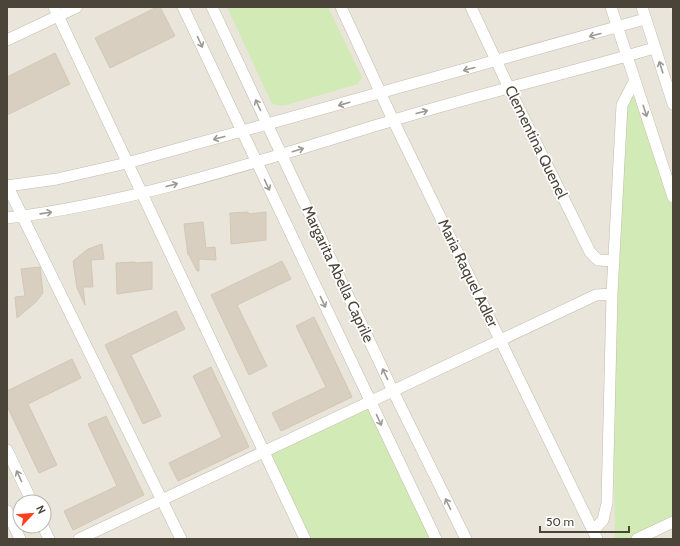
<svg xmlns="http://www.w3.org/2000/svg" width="680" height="546" font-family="Cabin,sans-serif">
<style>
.residential{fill:#eae5da;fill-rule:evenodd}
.green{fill:#d2eab5}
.building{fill:#d8cfc1;stroke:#d3c7b4}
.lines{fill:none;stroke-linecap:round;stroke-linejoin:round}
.street-casing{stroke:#c2bbae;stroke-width:12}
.street{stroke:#fff;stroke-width:11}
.oneway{stroke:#9c9892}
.labels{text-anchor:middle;stroke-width:3.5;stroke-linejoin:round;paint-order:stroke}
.street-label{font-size:15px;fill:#4b4439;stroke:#fff}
</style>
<rect width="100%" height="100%" fill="#f6f3ec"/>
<!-- residential -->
<path class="residential" d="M7,7H671L673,15V539H7ZM20,502H44V526H20Z"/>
<!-- green -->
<path class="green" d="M227,7H328L362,77L358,84L283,106L272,104Z
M635,80L673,197V522L637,539H615L612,294L622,105Z
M370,402L436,539H305L264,452Z"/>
<!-- building -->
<path class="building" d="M157,7H160L175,36L110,68L95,38Z
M55,53L70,84L7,115V77Z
M248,212L249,214L266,212V240L231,244L230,213Z
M203,222L206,248L215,247L216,260L199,259V271H197L189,255H188L184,224Z
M102,244L104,259L91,260L93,287H83L85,305L77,288L73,261L88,249Z
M282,261L291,279L237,305L267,366L249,375L211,295Z
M135,262V263L152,262V289L117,294L116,263Z
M40,267L43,293L36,302L17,318L15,297L25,296L21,269Z
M176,311L185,329L131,355L161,416L143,424L105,345Z
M314,317L352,397L281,431L272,413L326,387L296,326Z
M72,359L81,378L28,404L57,465L39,473L7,406V391Z
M211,367L249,447L178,481L169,463L222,437L193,376Z
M106,416L144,495L73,530L64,511L117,486L88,424Z"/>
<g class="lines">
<defs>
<path id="street" d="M54,7L305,539
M183,7L436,539
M212,7L393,391L466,539
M341,7L393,120L597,539
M471,7L509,88L590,252L598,260L614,261
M611,7L673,197
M642,7L673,104
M7,40L77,7
M7,185L181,539
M7,186L57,179L127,163L645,19
M7,218C138,202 265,159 391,121C478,94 567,74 654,48
M7,450L32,502
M7,511L20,539
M43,526L49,539
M593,531L603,520L607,503L612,294L622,105L635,80
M79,539L596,295L612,294
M637,539L673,522"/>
</defs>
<!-- street casing -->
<use href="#street" class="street-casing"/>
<!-- street -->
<use href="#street" class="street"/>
</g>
<!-- one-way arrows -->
<defs><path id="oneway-shaft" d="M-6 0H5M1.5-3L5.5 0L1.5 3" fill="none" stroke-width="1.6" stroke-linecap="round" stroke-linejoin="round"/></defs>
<g class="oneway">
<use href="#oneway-shaft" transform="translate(595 35) rotate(165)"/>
<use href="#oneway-shaft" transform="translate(200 42) rotate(65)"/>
<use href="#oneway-shaft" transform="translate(661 67) rotate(-108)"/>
<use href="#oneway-shaft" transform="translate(469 69) rotate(165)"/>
<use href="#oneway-shaft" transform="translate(344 104) rotate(164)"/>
<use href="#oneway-shaft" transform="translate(258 105) rotate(-115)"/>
<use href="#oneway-shaft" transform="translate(645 111) rotate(72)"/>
<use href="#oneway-shaft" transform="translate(422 112) rotate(-15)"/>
<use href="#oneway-shaft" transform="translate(219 138) rotate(165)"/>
<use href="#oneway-shaft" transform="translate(298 150) rotate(-17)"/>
<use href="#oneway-shaft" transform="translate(172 185) rotate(-15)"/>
<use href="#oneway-shaft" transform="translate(267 185) rotate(65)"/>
<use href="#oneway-shaft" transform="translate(46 213) rotate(-8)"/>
<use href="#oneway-shaft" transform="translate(323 302) rotate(65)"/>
<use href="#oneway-shaft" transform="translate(385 374) rotate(-115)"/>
<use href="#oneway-shaft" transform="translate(379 420) rotate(65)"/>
<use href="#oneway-shaft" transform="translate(19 476) rotate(-115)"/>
<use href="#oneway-shaft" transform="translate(448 504) rotate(-116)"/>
</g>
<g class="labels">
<!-- street labels -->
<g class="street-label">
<text transform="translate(536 142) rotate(64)" y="5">Clementina Quenel</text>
<text transform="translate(468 273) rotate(64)" y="5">Maria Raquel Adler</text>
<text transform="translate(338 274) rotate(65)" y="5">Margarita Abella Caprile</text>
</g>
</g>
<!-- border -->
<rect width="680" height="546" fill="none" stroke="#4b4439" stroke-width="16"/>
<!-- north arrow -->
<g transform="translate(32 514) rotate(64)"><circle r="19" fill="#ffffff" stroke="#b7b4b0"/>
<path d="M0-3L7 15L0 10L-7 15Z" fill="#fc3f1d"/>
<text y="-6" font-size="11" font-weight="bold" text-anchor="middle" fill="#4b4439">N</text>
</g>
<!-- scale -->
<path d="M540 526v6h89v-6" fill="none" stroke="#4b4439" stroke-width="2"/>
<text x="546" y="526" font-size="12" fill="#4b4439" stroke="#ffffff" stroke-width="3" paint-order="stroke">50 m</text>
</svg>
